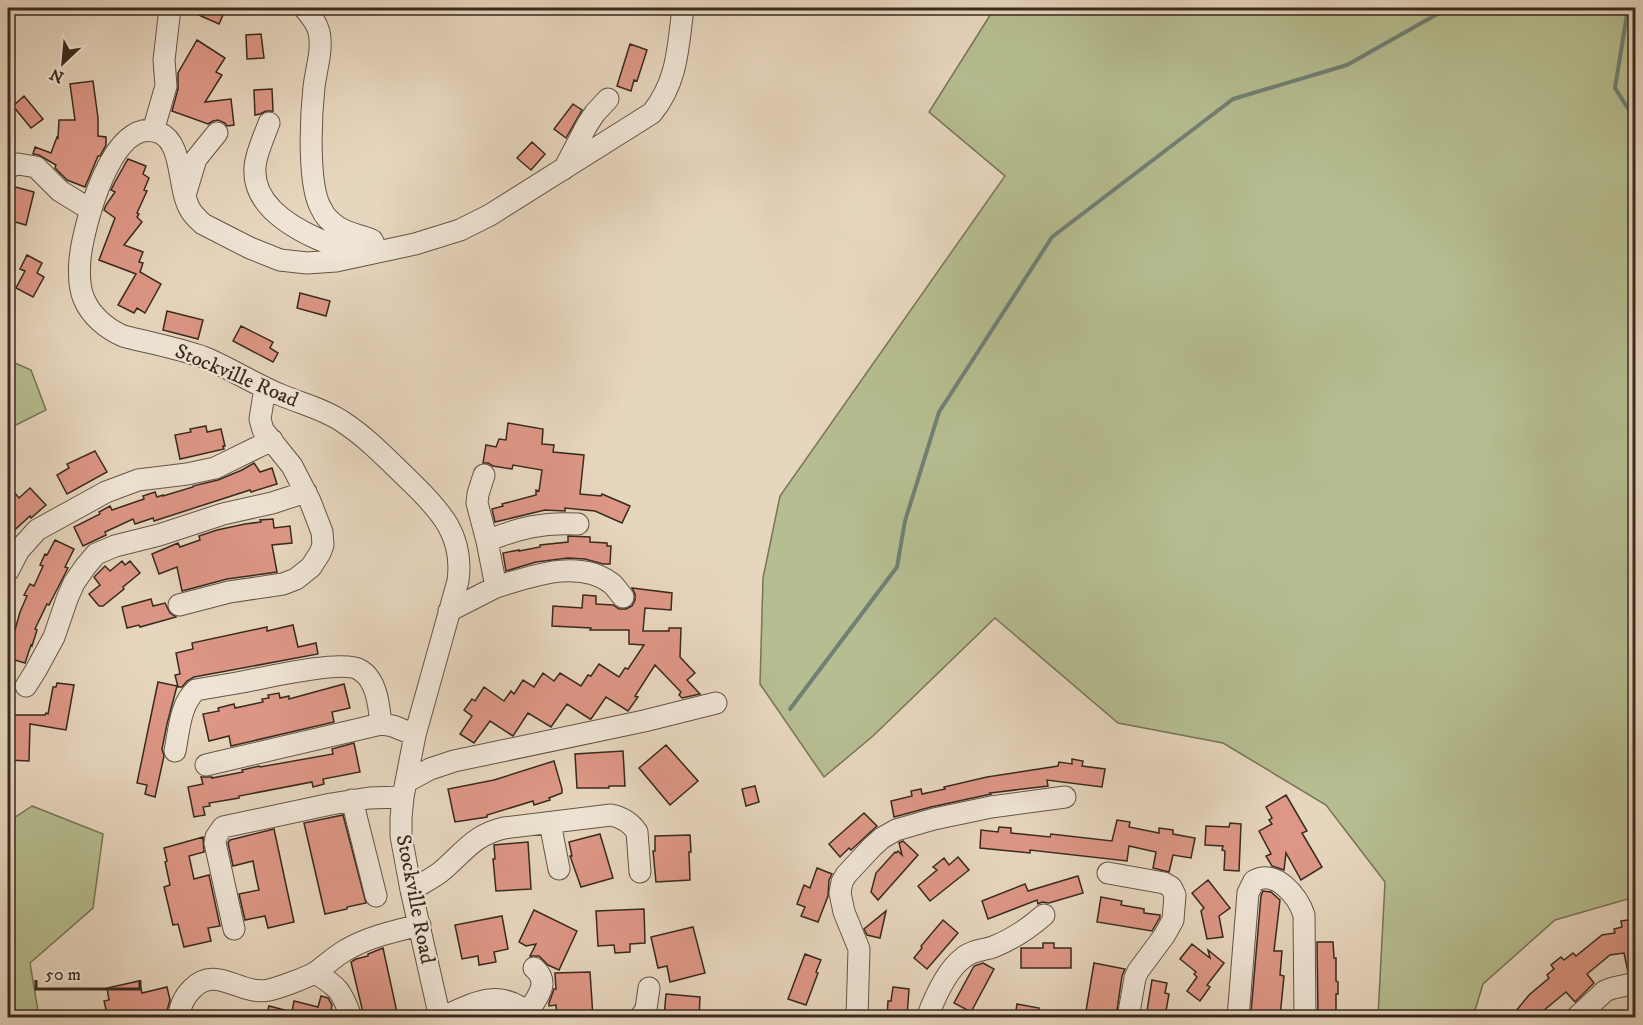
<svg xmlns="http://www.w3.org/2000/svg" width="1643" height="1025" font-family="'IM FELL DW Pica',serif">
<style>
.green{fill:#b6be91;stroke:#777458;stroke-width:1.5}
.lines{fill:none;stroke-linecap:round;stroke-linejoin:round}
.stream{stroke:#718075;stroke-width:4}
.building{fill:#de9786;stroke:#382a1f;stroke-width:1.5}
.minor-casing{stroke:#645547;stroke-width:23}
.minor{stroke:#efe4d5;stroke-width:21}
.labels{text-anchor:middle;stroke-width:4.5;stroke-linejoin:round;paint-order:stroke}
.street-label{font-size:21px;fill:#382a1f;stroke:#efe4d5}
</style>
<rect width="100%" height="100%" fill="#e7d6be"/>
<filter id="stains"><feTurbulence type="fractalNoise" baseFrequency=".00333" numOctaves="4"/><feColorMatrix values="0 0 0 0 .2 0 0 0 0 .09 0 0 0 0 .02 0 0 0 .5 -.17"/></filter>
<radialGradient id="worn" r=".72"><stop offset=".6" stop-color="#630" stop-opacity="0"/><stop offset="1" stop-color="#630" stop-opacity=".3"/></radialGradient>
<!-- green -->
<path class="green" d="M997,8H1635V897L1555,920L1483,984L1473,1017H1378L1385,882L1326,805L1223,743L1118,723L995,618L873,736L824,777L760,684L763,578L780,496L1005,176L929,112L994,9Z
M8,360L31,370L46,410L8,429Z
M32,806L103,834L93,908L30,963L39,1017H8V822Z"/>
<g class="lines">
<!-- stream -->
<path class="stream" d="M1628,8L1615,88L1636,121
M790,709L897,567L905,521L939,412L1052,237L1233,99L1347,65L1448,8"/>
</g>
<!-- building -->
<path class="building" d="M183,8H226L219,24Z
M261,34L264,58L247,59L246,35Z
M197,40L225,58L216,72L222,75L205,102L231,99L234,125L227,126L225,123L218,120L213,121L208,124L172,111L178,89V73Z
M630,44L647,50L637,81L634,80L631,91L617,86Z
M93,81L98,118V136L106,137V145L100,156H98L85,187L67,180L55,168L56,165L39,155L33,154L35,147L51,153L57,137L58,138L59,120H75L70,84Z
M272,89L273,111H266L260,114L255,115L254,90Z
M24,96L43,119L31,128L13,106Z
M573,104L582,110L566,138L554,129Z
M532,142L545,154L531,170L517,158Z
M128,159L146,166L143,174L149,178L144,190L147,191L137,213L139,214L137,217L142,222L124,245L143,252L139,262L143,263L140,272L161,284L145,313L137,308L134,313L118,305L136,274L99,260L115,218L104,210L106,205L115,192L111,190L115,182Z
M8,185L34,192L26,225L8,220L12,199L8,198Z
M27,255L42,263L37,273L44,277L33,297L16,288L25,271L20,269Z
M300,293L330,301L326,316L297,308Z
M167,311L203,320L198,339L163,330Z
M241,326L273,342L270,348L278,353L273,362L233,341Z
M508,423L543,429L542,444L554,445L553,452L584,455L580,494L601,496L602,494L630,506L622,523L595,511L565,508V511L545,510L495,522L492,509L503,506L502,504L536,495V490L539,491L542,470L513,465L512,469L493,466L488,463H483L486,445L496,447L499,439L506,440Z
M206,426L207,432L221,429L225,446H223L224,449L180,459L175,435L191,432L190,429Z
M95,451L107,472L67,494L57,475L69,468L67,464Z
M254,463L260,472L272,468L277,484L251,492L250,490L154,521L153,518L135,524L133,519L105,532L106,535L83,546L74,527L100,514L99,512L110,506L112,510L144,499L143,496L155,492L157,497L163,495V496L193,487V486L218,480L242,470Z
M30,488L46,505L31,518L30,516L8,536V500L15,493L19,498Z
M273,519L274,528L290,526L292,543L272,545L277,572L227,579L182,591L177,567L159,574L152,554L178,543L180,547L200,540L199,536L217,530L245,524L261,522L260,520Z
M568,536L590,537V542L607,543V546H611L610,564H603L585,559L568,558L536,562L506,571L503,553L519,550V551L540,547V545L568,542Z
M55,540L74,549L65,567L68,568L49,605L47,604L35,629L37,630L32,646L31,645L25,663L8,658V639L10,629L15,630L20,612L27,596L24,595L30,584L34,586L43,566L40,565L45,554L47,555Z
M122,561L125,565L130,561L140,573L123,587L124,589L103,606H99L89,594L100,585L94,577L105,566L110,571Z
M632,588L672,593L671,610L645,608L643,631H669V628H681L680,657L695,673L687,680L700,694L682,698L679,695L681,692L655,665L635,696L638,697L628,711L606,697L591,719H590L567,704L551,727L528,713L513,736L490,721L474,743L460,734L472,716L464,710L472,699L475,701L484,687L504,701L511,691L514,694L523,680L534,687L543,673L554,681L560,673L581,686L588,675L591,676L599,664L619,677L625,668L628,669L644,645L629,644V630H590L591,628L552,626L553,606L582,608L583,595L596,596V604L613,605L619,609H626L632,606L635,600V594Z
M151,599L153,606L165,603L170,613L176,617L140,627L139,625L127,628L122,607Z
M293,625L298,647L316,643L318,654L194,677L187,681L182,687H178L175,675L180,674L176,653L193,649L192,643L267,627V631Z
M158,682L177,686L167,724L162,749L164,756L155,797L145,794L147,785L137,783Z
M57,683L74,685L66,730L30,724L29,761L8,760L9,720H13V715H45L46,713L48,714L53,687H56Z
M344,684L350,708L332,712L334,722L231,746L229,736L209,741L203,714L219,711L218,708L234,704L235,708L263,702L262,699L269,698L268,695L279,693L280,698L289,696V699Z
M354,743L360,772L323,779L324,784L313,787L312,782L239,796V798L209,803L210,806L203,807L205,815L194,817L188,787L203,784L201,777H212V778L243,772L242,770L259,766L260,767L333,754L332,749Z
M666,745L698,781L670,805L639,768Z
M623,751L625,786H609V788H577L575,754Z
M1072,759L1083,761L1082,766L1105,769L1102,787L1047,780L1048,786L990,793L991,794L931,807L894,817L891,801L912,796L911,791L921,789L922,794L945,789L944,787L987,777L1058,766L1059,762L1072,764Z
M554,761L562,789V793L549,798L550,800L534,805L533,801L487,815V817L455,822L448,789L494,780Z
M755,786L759,802L746,806L742,789Z
M1286,795L1307,831L1302,833L1322,867L1301,880L1286,853L1284,870L1272,866L1266,856L1271,854L1259,831L1272,824L1269,820L1272,818L1266,807Z
M864,813L877,826L851,850L849,848L840,857L829,844Z
M343,815L366,903L347,907V909L325,914L304,823Z
M1117,820L1130,822L1129,827L1159,833V828L1173,830V834L1195,838L1191,858L1173,855L1169,872L1153,868L1156,852L1129,846L1127,861L1030,850V853L980,848L981,830L998,832L999,827L1011,828V833L1050,837L1051,834L1112,841Z
M1230,823L1241,824L1239,871L1224,870L1225,851L1222,850L1223,846L1205,845L1206,826L1229,827Z
M274,829L294,922L268,928L265,916L245,920L239,894L259,890L256,877L253,861L233,866L228,843L230,840Z
M600,834L613,878L581,887L570,856H572L569,842Z
M690,835L691,852H689L690,880L656,882L653,851H655V836Z
M203,837L204,852L189,856L194,879L209,875L220,926L208,928L211,941L184,947L178,924L173,925L164,887L170,885L165,862L167,861L164,848Z
M903,841L918,855L878,900L871,892L876,873L895,852L896,853L898,851L902,855L899,843Z
M528,842L531,889L496,891L493,859H495L494,845Z
M958,857L969,870L930,901L918,886L937,870L933,867L944,858L949,865Z
M817,868L832,874L829,880L828,896L818,922L801,916L805,907L797,904L804,885L810,888Z
M1078,876L1083,893L1049,903L1042,902L1038,904L1037,900L988,919L982,901L1025,884L1028,891Z
M1208,880L1230,908L1219,916L1223,937L1207,939L1201,911L1204,908L1192,893Z
M1263,891L1271,892L1280,900L1274,951H1282L1280,975L1284,976L1280,1017H1257V1012H1251L1261,896Z
M1101,897L1122,901L1121,905L1144,909V913L1160,915V917L1152,931L1097,922Z
M644,909L645,943L630,944V952L615,953L614,945L598,946L596,911Z
M534,910L577,931L559,970L548,965L539,956H530L536,944L526,946L519,942Z
M886,911L880,938L867,935L864,929Z
M502,916L508,949L494,952L496,962L479,965L478,956L462,959L455,925Z
M1635,919V971L1628,972L1624,953L1610,955L1587,974L1594,983L1575,1002L1566,992L1543,1011L1538,1017H1511L1529,995L1549,978L1547,975L1554,969L1551,965L1561,957L1564,960L1573,953L1576,956L1602,935L1615,933L1614,929L1622,927L1621,921Z
M943,920L958,933L927,969L914,958L922,948L921,946Z
M693,927L705,973L670,982L667,966L658,968L651,937Z
M1317,942H1333L1334,958H1336V981L1338,982V994H1336V1017H1318Z
M1043,943H1054V948H1071V968H1021V948H1043Z
M1192,944L1210,958L1208,950L1224,963L1207,985L1210,987L1200,1001L1187,991L1197,977L1194,974L1196,972L1180,959Z
M383,948L398,1017H381L380,1015L364,1017L351,962L356,959L368,956V954Z
M805,954L821,960L816,972L818,973L806,1005L788,999Z
M983,963L994,969L971,1012L954,1003L974,966Z
M1094,963L1125,969L1122,976L1116,1017H1085Z
M590,972L593,1017H557L556,1005L549,1006V1003L554,989H556L555,973Z
M1152,980L1167,983L1165,993L1169,994L1165,1017H1146Z
M139,981L142,993L167,987L170,1000L166,1014L157,1016L156,1012L130,1017H108L104,1001L109,1000L107,988Z
M893,987L909,989L907,1017H887L888,1001H891Z
M666,994L700,997L699,1017H664Z
M321,996L328,998L332,1005L331,1010L335,1011L338,1017H266L269,1006L292,1012L294,1001L318,1007Z
M1017,1004L1039,1008L1038,1017H1015Z"/>
<g class="lines">
<defs>
<path id="minor" d="M305,9C311,16 317,23 319,32C323,50 316,69 314,87C311,115 307,187 322,210C325,217 332,223 338,227C349,234 360,235 372,240L378,252
M269,123C264,137 256,153 255,167C252,204 289,226 318,239C333,246 343,244 355,257
M153,131L166,86L164,60L170,8
M8,169L12,165L18,164L36,167L60,191L91,210
M564,169L587,125L595,113L608,99
M186,192L196,159L217,133
M487,541C518,528 544,522 578,524
M8,571L19,550L37,530L106,492L138,480L187,474L215,468L272,440
M496,587C530,577 578,558 611,583C616,587 619,593 623,597
M179,605L229,592L283,584L296,579L311,567L320,553L323,545L322,532L310,501L292,466L263,430L260,419L265,388
M449,611L496,587L487,541L477,503L478,494L484,475
M26,686L36,670L54,637L67,599L74,583L85,567L96,554L115,546L159,535L223,514L272,503L306,492
M175,751C179,731 180,704 196,690C211,687 227,685 242,682C264,678 343,659 360,670C377,680 379,706 381,724
M206,765L381,724L393,726L415,735
M406,782L430,769L454,761L644,721L716,703
M352,800L376,896
M550,823L559,869
M1108,873L1164,883L1171,887L1175,895L1173,920L1164,936L1138,971L1135,978L1128,1018
M411,890C422,883 434,878 443,870C465,851 474,835 504,828L611,815C621,817 631,823 637,832L640,872
M234,929L215,843L216,837L223,827L331,804L369,798L403,797
M315,973C338,986 342,992 351,1017
M528,1012C537,997 551,983 534,968
M178,1018C181,1005 183,998 192,989C216,964 240,996 269,990C281,987 306,978 316,972C326,965 335,956 346,950C368,937 395,931 420,925
M440,1018L411,890L401,836V818L403,797L415,735L458,581C464,537 442,512 412,483C390,462 369,439 343,422C324,409 302,404 281,395C254,384 230,368 203,357C177,348 150,343 123,336C107,329 91,316 84,299C79,288 79,271 80,259C83,228 112,112 160,133C184,144 177,190 191,211C194,216 199,220 203,224L250,248L280,260L307,263L336,261L415,244L460,230L490,215L652,113C678,81 678,46 683,8
M441,1018C476,1002 501,986 534,1018
M640,1018L646,1009L649,988
M857,1018L859,949L844,912L840,893L842,882L846,875L872,847L882,838L896,830L934,819L991,807L1065,797
M927,1018C934,999 947,970 963,958C970,951 984,950 993,947C1013,939 1028,929 1044,915
M1238,1018L1248,893L1254,881C1275,868 1298,896 1304,915L1305,1018
M1576,1018L1605,991L1613,988L1636,983"/>
</defs>
<!-- minor casing -->
<use href="#minor" class="minor-casing"/>
<!-- minor -->
<use href="#minor" class="minor"/>
</g>
<g class="labels">
<!-- street labels -->
<g class="street-label">
<text transform="translate(237 375) rotate(23)" y="7">Stockville Road</text>
<text transform="translate(416 899) rotate(79)" y="7">Stockville Road</text>
</g>
</g>
<!-- margin -->
<rect width="1643" height="1025" fill="none" stroke="#e7d6be" stroke-width="30"/>
<rect x="9" y="9" width="1625" height="1007" fill="none" stroke="#382a1f" stroke-width="3"/>
<rect x="15" y="15" width="1613" height="995" fill="none" stroke="#382a1f" stroke-width="1.5"/>
<!-- north arrow -->
<g transform="translate(63 63) rotate(206)" stroke="#efe4d5" stroke-width="4.5" paint-order="stroke">
<path d="M0-4.5L10 22L0 15L-10 22Z" fill="#382a1f"/>
<text y="-9" font-size="16" font-weight="bold" text-anchor="middle" fill="#382a1f">N</text>
</g>
<!-- scale -->
<path d="M36 980v9h104v-9" fill="none" stroke="#382a1f" stroke-width="3"/>
<text x="45" y="980" font-size="18" fill="#382a1f" stroke="#efe4d5" stroke-width="4.5" paint-order="stroke">50 m</text>
<rect width="100%" height="100%" filter="url(#stains)"/>
<rect width="100%" height="100%" fill="url(#worn)"/>
</svg>
